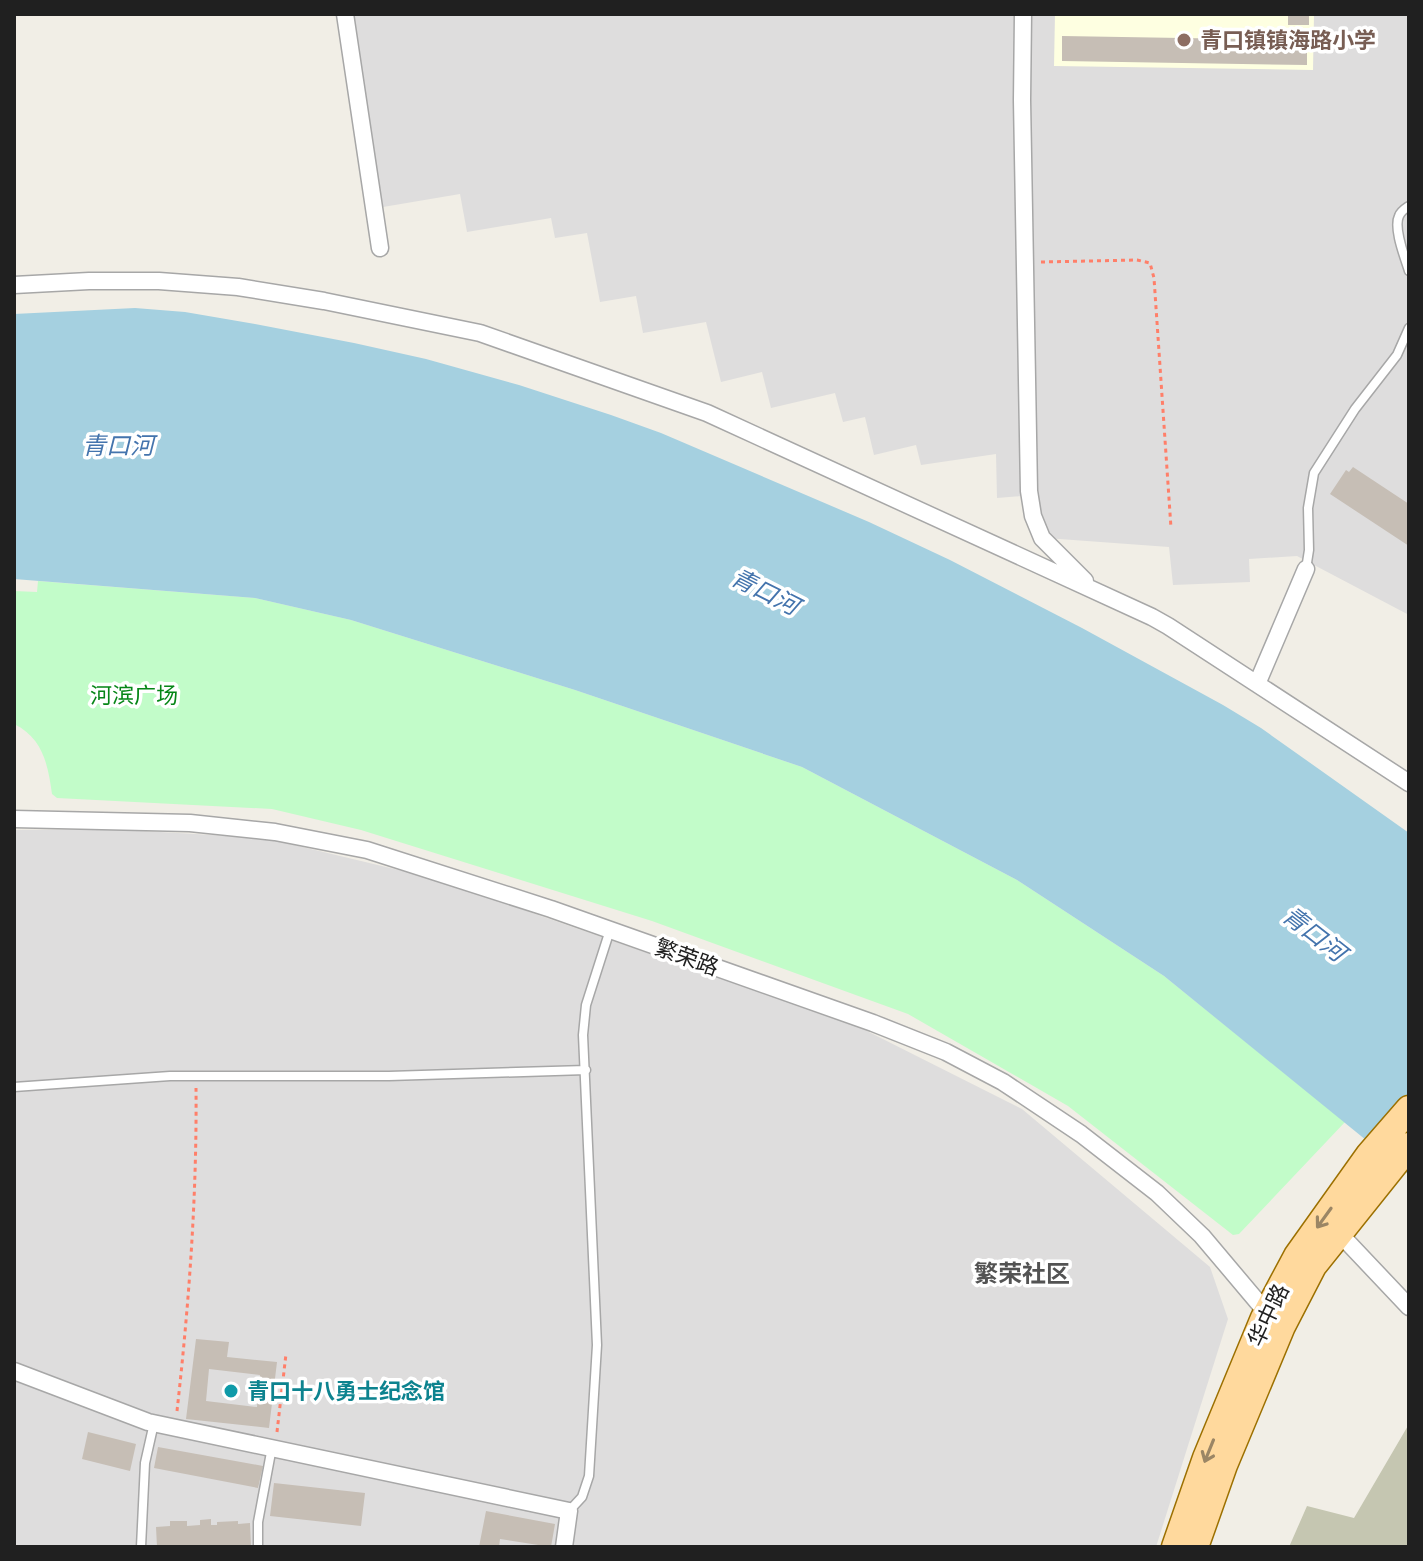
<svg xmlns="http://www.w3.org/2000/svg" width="1423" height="1561" font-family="'PT Sans Narrow','Noto Sans SC',sans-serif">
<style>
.residential{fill:#dedddd}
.education{fill:#feffe1}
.construction{fill:#c5c6b1}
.park{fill:#c2fcc9}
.water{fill:#a5d0e0}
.building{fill:#c6beb5;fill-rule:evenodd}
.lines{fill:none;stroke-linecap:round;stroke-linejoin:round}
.service-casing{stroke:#a7a7a7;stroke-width:11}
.minor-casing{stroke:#a7a7a7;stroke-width:19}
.primary-casing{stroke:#9c7000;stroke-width:29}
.path{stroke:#ff7f69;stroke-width:3;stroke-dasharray:4 4;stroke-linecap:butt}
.service{stroke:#fff;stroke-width:8}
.minor{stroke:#fff;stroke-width:16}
.primary{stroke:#ffd99d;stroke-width:26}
.oneway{stroke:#9b8665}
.education-dot{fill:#8d6e63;stroke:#fff;stroke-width:3}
.culture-dot{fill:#0f9aa8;stroke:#fff;stroke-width:3}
.labels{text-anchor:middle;stroke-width:7;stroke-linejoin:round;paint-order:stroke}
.education-label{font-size:22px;font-weight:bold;fill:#785e54;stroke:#fff;text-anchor:start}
.park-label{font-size:22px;fill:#068617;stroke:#fff}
.street-label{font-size:22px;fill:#202020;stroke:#fff}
.culture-label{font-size:22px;font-weight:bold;fill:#0d838f;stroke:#fff;text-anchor:start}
.water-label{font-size:24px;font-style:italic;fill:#4474ad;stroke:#fff}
.neighbourhood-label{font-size:24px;font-weight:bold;fill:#535353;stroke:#fff}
</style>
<rect width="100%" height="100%" fill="#f1eee6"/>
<!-- residential -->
<path class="residential" d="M352,14H1409V615L1297,556L1249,559L1250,582L1173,585L1169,547L1032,537L1022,496L997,498L996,454L921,465L916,445L874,455L865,417L843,422L835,393L771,408L762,372L721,382L706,322L643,333L636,296L600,302L587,233L555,238L551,218L467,232L460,194L383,207Z
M108,829L265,838L432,878L855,1025L1022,1109L1210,1267L1228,1319L1156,1547H14V830Z"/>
<!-- education -->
<path class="education" d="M1055,14H1314L1313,70L1054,66Z"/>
<!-- construction -->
<path class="construction" d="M1409,1424V1547H1289L1307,1506L1354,1518Z"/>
<!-- park -->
<path class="park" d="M38,581L255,598L351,620L575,690L802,767L1017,880L1164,976L1345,1122L1239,1234L1233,1235L1068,1106L908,1014L652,921L361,830L272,809L57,798L52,794C48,765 43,738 14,724V591L37,592Z"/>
<!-- water -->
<path class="water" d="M135,308L185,312L255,324L354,343L426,359L519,385L611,415L661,433L869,522L950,560L1082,628L1223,705L1261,728L1409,833V1175L1164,976L1017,880L802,767L575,690L351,620L255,598L14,579V314Z"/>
<!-- building -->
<path class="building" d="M1288,14H1309V25H1288Z
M1062,36L1307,40V65L1062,61Z
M1353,467L1409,504V546L1330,494L1346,470L1349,472Z
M196,1339L229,1342L227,1357L277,1362L269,1428L186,1419ZM209,1369L260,1375L257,1407L206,1401Z
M88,1432L136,1444L130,1471L82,1459Z
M158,1447L263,1466L258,1488L154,1468Z
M274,1483L365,1493L361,1526L270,1516Z
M486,1511L555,1524L551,1547L500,1539L499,1547H479Z
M211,1519V1525H217V1522L238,1521V1524L250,1523L251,1547H157L156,1527L170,1526V1521H187V1526L200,1525V1520Z"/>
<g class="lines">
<defs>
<path id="service" d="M1409,206C1406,208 1401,211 1399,216C1393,228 1405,258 1409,271
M1306,569L1309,550L1308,508L1314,473L1355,409L1397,355L1409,328
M14,1087L170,1076H389L586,1070
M569,1511L582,1497L589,1476L597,1345L583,1035L586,1005L610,930
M141,1547L145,1463L154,1423
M258,1547V1522L272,1447"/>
<path id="minor" d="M345,14L380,248
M1023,14L1022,100L1029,491L1033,516L1042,538L1085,581
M14,285L89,281H159L238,287L324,301L480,333L707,413L1152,617L1168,626L1409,783
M1257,684L1306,569
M14,819L190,823L275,832L367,850L551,909L873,1023L946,1052L1003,1082L1081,1134L1157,1193L1202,1236L1267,1313
M1339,1233L1409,1307
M14,1371L148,1422L569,1511L564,1547"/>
<path id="primary" d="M1175,1547L1206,1458L1264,1318L1297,1256L1369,1155L1409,1109
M1195,1547L1224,1465L1282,1326L1313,1266L1409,1146"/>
</defs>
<!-- service casing -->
<use href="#service" class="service-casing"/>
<!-- minor casing -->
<use href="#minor" class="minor-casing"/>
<!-- primary casing -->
<use href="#primary" class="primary-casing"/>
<!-- path -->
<path class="path" d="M1041,262L1137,260L1150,263L1154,278L1171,528
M177,1411C189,1304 197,1195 196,1088
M277,1432L286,1354"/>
<!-- service -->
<use href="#service" class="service"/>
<!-- minor -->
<use href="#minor" class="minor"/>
<!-- primary -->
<use href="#primary" class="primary"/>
</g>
<!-- one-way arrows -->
<defs><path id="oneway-shaft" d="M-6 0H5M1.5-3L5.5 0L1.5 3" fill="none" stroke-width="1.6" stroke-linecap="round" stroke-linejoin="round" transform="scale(2)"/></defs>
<g class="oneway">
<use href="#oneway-shaft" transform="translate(1324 1218) rotate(126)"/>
<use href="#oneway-shaft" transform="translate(1209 1451) rotate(112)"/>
</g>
<!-- markers -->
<circle class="education-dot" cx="1184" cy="40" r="8"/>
<circle class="culture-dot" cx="231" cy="1391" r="8"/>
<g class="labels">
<!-- education labels -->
<g class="education-label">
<text x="1200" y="48">青口镇镇海路小学</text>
</g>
<!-- park labels -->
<g class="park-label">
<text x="134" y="703">河滨广场</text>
</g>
<!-- street labels -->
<g class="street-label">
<text transform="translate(687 957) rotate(20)" y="8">繁荣路</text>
<text transform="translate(1268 1315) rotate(-65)" y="8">华中路</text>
</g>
<!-- culture labels -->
<g class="culture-label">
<text x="247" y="1399">青口十八勇士纪念馆</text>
</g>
<!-- water labels -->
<g class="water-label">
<text x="118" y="454">青口河</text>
<text transform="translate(765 592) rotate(27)" y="8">青口河</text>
<text transform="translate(1314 934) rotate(38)" y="8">青口河</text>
</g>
<!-- neighbourhood labels -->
<g class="neighbourhood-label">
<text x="1022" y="1282">繁荣社区</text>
</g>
</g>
<!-- border -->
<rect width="1423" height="1561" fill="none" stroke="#202020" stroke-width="32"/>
</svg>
